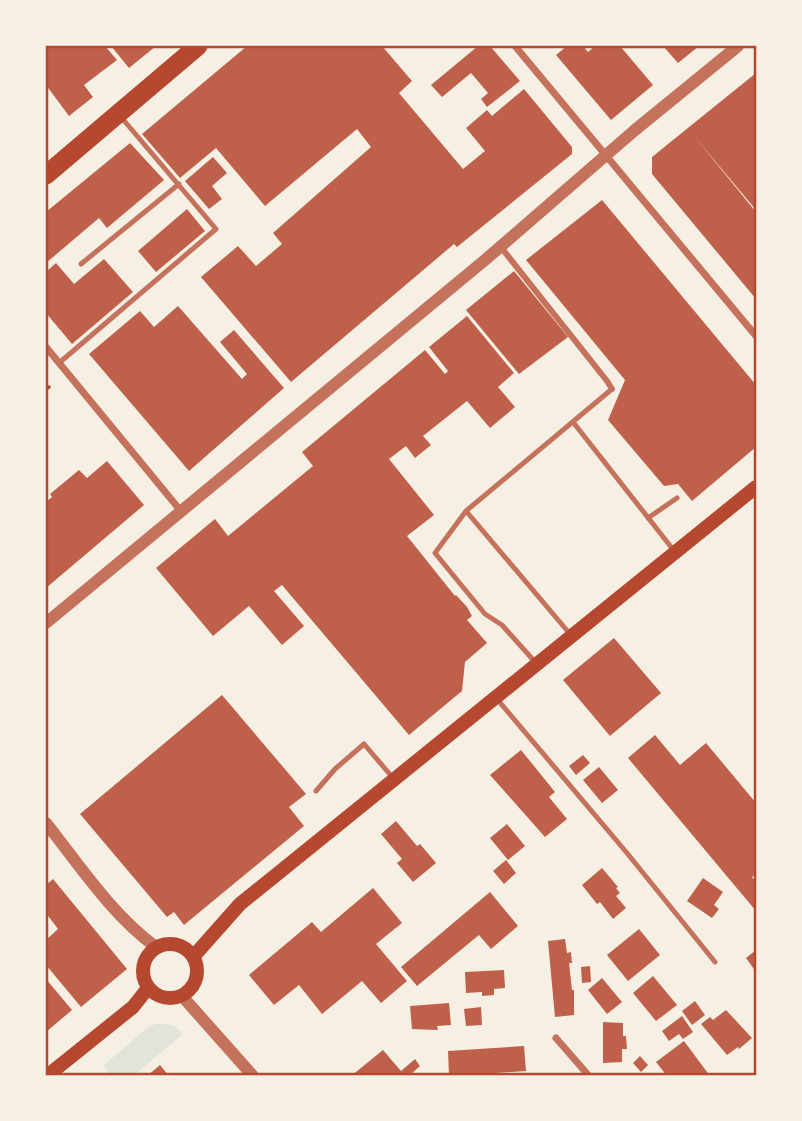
<svg xmlns="http://www.w3.org/2000/svg" width="802" height="1121" font-family="'Alegreya Sans',sans-serif">
<style>
.green{fill:#e2e4dc}
.building{fill:#bf614a}
.lines{fill:none;stroke-linecap:round;stroke-linejoin:round}
.path{stroke:#b5482f;stroke-width:3.5}
.service{stroke:#c5725c;stroke-width:5}
.pedestrian{stroke:#c5725c;stroke-width:6}
.minor{stroke:#c5725c;stroke-width:7}
.tertiary{stroke:#c5725c;stroke-width:12}
.secondary{stroke:#b5482f;stroke-width:14}
.trunk{stroke:#b5482f;stroke-width:19}
.neatline{fill:none;stroke:#b5482f;stroke-width:2.5}
</style>
<rect width="100%" height="100%" fill="#f6efe4"/>
<!-- green -->
<path class="green" d="M160,1023L174,1026L183,1034L134,1075H111L103,1066L149,1026Z"/>
<!-- building -->
<path class="building" d="M46,46H105L117,60L84,85L93,97L69,116L46,85Z
M111,46H156L129,68Z
M247,46H382L412,81L399,93L463,169L485,151L466,128L487,110L492,116L524,89L572,147V154L457,247L454,244L291,382L201,277L238,246L256,266L282,244L273,233L371,147L357,129L265,206L216,148L180,178L142,134Z
M478,46H490L520,81L487,107L481,99L488,93L471,73L442,97L431,85Z
M567,46H583L588,52L595,46H620L653,85L611,120L556,55Z
M663,46H699L678,63Z
M756,73V210L694,136L756,212V299L652,174V157Z
M130,143L164,180L107,228L99,218L46,263V212Z
M213,157L227,173L212,186L222,199L209,209L185,181Z
M602,200L756,385V447L692,501L678,484L664,486L608,420L625,380L526,260Z
M187,209L205,231L156,272L138,251Z
M104,259L133,292L72,344L46,313V272L56,263L74,284Z
M514,271L568,337L519,374L466,310Z
M178,306L242,379L247,374L220,342L234,330L284,388L189,471L89,354L140,311L154,327Z
M467,316L514,373L498,387L515,407L490,428L467,401L423,436L431,445L415,458L406,446L389,459L434,515L407,536L455,596L456,595L467,607L472,616L467,620L487,643L465,662L462,691L409,735L282,585L274,591L304,626L282,645L249,606L213,636L156,568L215,519L228,536L313,466L302,452L425,350L445,374L448,371L429,347Z
M107,461L144,505L46,588V502L52,497L50,494L79,470L87,478Z
M614,638L661,693L610,736L563,680Z
M222,695L306,794L289,807L304,826L184,925L174,912L167,917L80,814Z
M655,735L680,765L706,743L756,803V874L752,877L756,882V911L628,758Z
M521,750L555,792L549,797L567,819L545,837L490,775Z
M583,755L590,763L576,775L569,766Z
M599,767L618,790L602,803L583,780Z
M396,821L417,846L420,844L436,863L413,882L397,863L402,859L381,834Z
M507,824L525,846L508,860L490,838Z
M506,860L516,873L504,884L493,871Z
M602,868L618,887L616,888L620,893L616,896L626,908L613,919L600,902L597,904L582,885Z
M703,878L723,892L714,905L719,909L712,918L687,901Z
M53,879L127,969L81,1007L46,965V940L58,929L46,913V885Z
M373,888L402,923L376,944L407,981L381,1003L362,981L322,1014L299,985L274,1005L249,975L312,922L321,932Z
M490,892L518,926L491,949L479,935L417,986L401,967Z
M639,929L660,955L628,981L607,955Z
M565,939L567,953L571,952L572,963H569L572,990H574V1015L555,1017L548,941Z
M756,950V972L746,958Z
M590,966L591,982L582,983L581,967Z
M504,970L505,988L494,989V995L482,996V992L466,993L465,972Z
M653,976L677,1005L656,1021L633,993Z
M602,978L622,1002L607,1014L588,990Z
M46,979L72,1010L46,1032Z
M695,1001L705,1015L692,1025L682,1011Z
M449,1003L451,1025L437,1026L438,1030L412,1029L410,1006Z
M481,1007L482,1025L466,1026L464,1009Z
M726,1010L752,1038L739,1049L738,1047L727,1055L701,1024L710,1017L713,1020Z
M682,1016L693,1032L683,1039L679,1034L669,1041L662,1031Z
M603,1022L623,1023V1036H626L627,1049H622V1062L603,1063Z
M684,1041L710,1076H667L656,1062Z
M524,1046L526,1071L449,1076L448,1051Z
M383,1050L401,1071L415,1059L420,1066L409,1076H351Z
M640,1056L648,1065L641,1072L633,1063Z
M160,1065L169,1076H147Z"/>
<g class="lines">
<!-- path -->
<path class="path" d="M46,389L49,387"/>
<!-- service -->
<path class="service" d="M81,264L179,184
M59,363L216,229L121,117
M573,422L675,552
M466,511L570,634
M648,518L677,498
M536,663L502,625L485,614L435,553L466,511L612,389
M497,699L627,853L715,962
M316,791L335,769L364,744L393,778"/>
<!-- pedestrian -->
<path class="pedestrian" d="M500,246L607,381L612,389"/>
<!-- minor -->
<path class="minor" d="M515,46L756,336
M46,347L180,510
M556,1038L589,1076"/>
<!-- tertiary -->
<path class="tertiary" d="M46,623L485,260L635,130L738,46
M46,823C80,866 112,915 156,947
M182,996L253,1076"/>
<!-- secondary -->
<path class="secondary" d="M143 971a27 27 0 1 1 54 0a27 27 0 1 1-54 0Z
M193,957L240,904L756,487
M47,1076L133,1007L148,988"/>
<!-- trunk -->
<path class="trunk" d="M46,175L198,46"/>
</g>
<!-- border -->
<rect width="802" height="1121" fill="none" stroke="#f6efe4" stroke-width="94"/>
<rect x="47" y="47" width="708" height="1027" class="neatline"/>
</svg>
